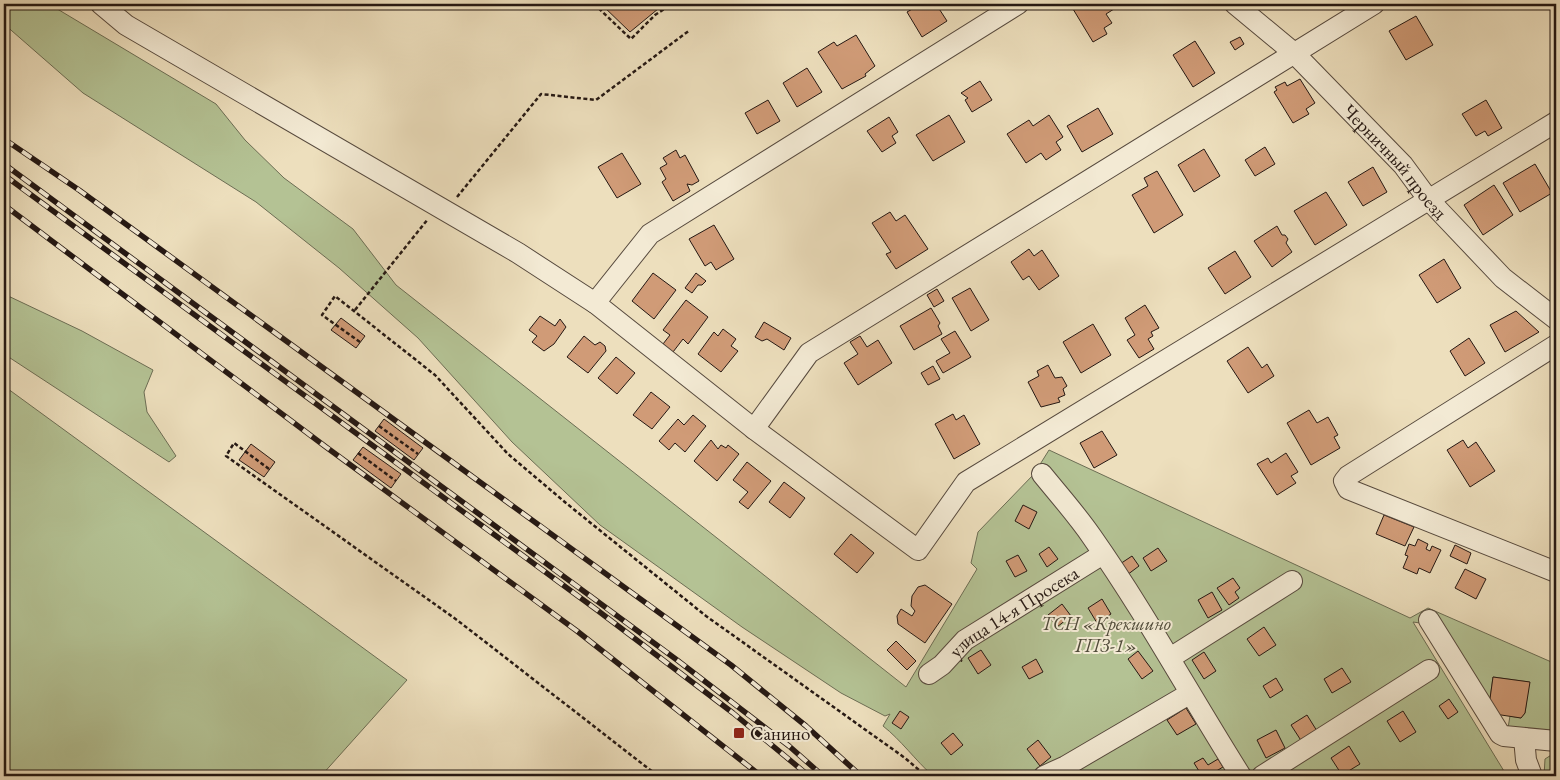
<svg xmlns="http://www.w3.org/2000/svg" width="1560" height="780" font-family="'EB Garamond',serif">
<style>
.green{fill:#b4c294;stroke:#6c6d54}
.building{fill:#d09b77;stroke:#251813}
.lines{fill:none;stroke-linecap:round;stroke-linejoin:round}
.minor-casing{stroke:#574a3e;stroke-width:22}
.path{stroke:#251813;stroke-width:2.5;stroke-dasharray:4 2.5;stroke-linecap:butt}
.minor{stroke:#f3ead4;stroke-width:20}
.rail-casing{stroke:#251813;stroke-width:5.5}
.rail{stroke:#f3ead4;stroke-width:4;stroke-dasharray:11;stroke-linecap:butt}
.poi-dot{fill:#8f2418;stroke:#f3ead4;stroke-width:2}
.labels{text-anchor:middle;stroke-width:4;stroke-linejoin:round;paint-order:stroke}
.street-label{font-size:19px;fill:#251813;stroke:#f3ead4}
.park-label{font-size:19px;font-style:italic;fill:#504b3a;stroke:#f3ead4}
.poi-label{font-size:19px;fill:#251813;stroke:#f3ead4;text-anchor:start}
</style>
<rect width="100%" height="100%" fill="#eddfbd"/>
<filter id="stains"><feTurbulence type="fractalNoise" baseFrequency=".004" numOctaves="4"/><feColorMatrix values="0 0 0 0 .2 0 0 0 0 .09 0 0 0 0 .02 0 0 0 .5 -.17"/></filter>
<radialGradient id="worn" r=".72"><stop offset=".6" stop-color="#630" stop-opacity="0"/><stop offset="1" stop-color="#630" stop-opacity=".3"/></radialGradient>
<!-- green -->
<path class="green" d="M4,4H45L54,7L216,104L245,140L284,178L353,229L396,285L906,687L977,569L971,563L978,532L1034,474L1049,450L1410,618L1428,608L1556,664V735L1508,728L1510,716L1521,718L1525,713L1529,682L1493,677L1488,713L1420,623L1413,622L1507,776H933C915,760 901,740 883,726L890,714L885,716L841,693L742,627L600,525L512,442L418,338L339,268L256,202L83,93L4,24Z
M4,294L82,331L153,370L144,392L147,412L176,456L169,462L4,354Z
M4,386L407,680L321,776H4Z
M1556,752V776H1544L1545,759Z"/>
<!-- building -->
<path class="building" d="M601,4H664L630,32Z
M921,4H936L947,21L922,37L907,12Z
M1081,4H1111L1114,9L1106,14L1112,23L1104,28L1107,34L1093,42L1073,9Z
M1416,16L1433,45L1406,60L1389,31Z
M856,35L875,66L865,74L866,76L842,89L818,52L834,42L837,46Z
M1240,37L1244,44L1235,50L1230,42Z
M1195,41L1215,73L1193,87L1173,55Z
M807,68L822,92L797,107L783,83Z
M1300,79L1315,103L1306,109L1309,114L1293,123L1274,92L1277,90L1275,87L1285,82L1287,86Z
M980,81L992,100L972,112L965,100L968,98L961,93Z
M768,100L780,121L757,134L745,113Z
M1486,100L1502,128L1488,136L1485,131L1476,136L1462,114Z
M1098,108L1113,134L1082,152L1067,126Z
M949,115L965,142L933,161L916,135Z
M1049,115L1063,137L1056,142L1061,150L1046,160L1041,153L1026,163L1007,134L1029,120L1033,126Z
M889,117L898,132L892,136L896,143L882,152L867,131Z
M1265,147L1275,164L1255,176L1245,160Z
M1204,149L1220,176L1194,192L1178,165Z
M676,150L680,158L685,155L699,181L692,185L687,184L690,191L673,201L662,182L666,179L660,168L667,164L663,158Z
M622,153L641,184L617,198L598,167Z
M1535,164L1552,193L1520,212L1503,183Z
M1373,167L1387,192L1363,206L1348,182Z
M1157,171L1183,215L1154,233L1132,195L1148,186L1144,178Z
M1494,185L1513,215L1483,235L1464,205Z
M1326,192L1347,225L1315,245L1294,211Z
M890,212L896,221L905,215L928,249L896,269L886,254L891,252L872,223Z
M714,225L734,259L716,270L711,262L705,266L689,239Z
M1277,226L1282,235H1285L1288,239L1286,243L1292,252L1272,267L1254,241Z
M1029,249L1034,256L1042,250L1059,276L1039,290L1029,276L1023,280L1011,262Z
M1235,251L1251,277L1225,294L1208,268Z
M1444,259L1461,288L1437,303L1419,275Z
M653,273L676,290L654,319L632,301Z
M696,273L706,281L702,285H698L692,293L685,288Z
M970,288L989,320L971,331L952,298Z
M937,289L944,301L934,307L927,295Z
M686,300L708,317L688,344L683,339L673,352L663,344L670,335L663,330Z
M1145,305L1159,328L1151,332L1153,336L1148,339L1154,349L1139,358L1127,340L1135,335L1125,318Z
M931,308L940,323L938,326L942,334L914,350L900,326Z
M1516,311L1539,332L1505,352L1490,325Z
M540,316L555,326L560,319L566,327L554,344L544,351L532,342L537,336L529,330Z
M341,318L365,336L356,348L331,330Z
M764,322L791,338L784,350L767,339L762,341L755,337Z
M1093,324L1111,355L1081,373L1063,342Z
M723,329L736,339L731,346L738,351L721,372L698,354L714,332L718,336Z
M955,331L971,357L943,373L936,361L950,353L941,339Z
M584,336L595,345L600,342L605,346L606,351L588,373L567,357Z
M860,336L867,347L878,340L892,363L858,385L844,363L858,354L850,342Z
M1469,338L1485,363L1465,376L1450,351Z
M1248,347L1262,368L1267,364L1274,376L1248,393L1227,361Z
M616,357L635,373L617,394L598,378Z
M1048,365L1055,378L1062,377L1067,386L1063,389L1065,395L1058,398L1060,402L1041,407L1028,382L1039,376L1037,371Z
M933,366L940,379L928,385L921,373Z
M651,392L670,407L652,429L633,415Z
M1309,410L1317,423L1328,417L1338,435L1334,437L1340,448L1311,465L1287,423Z
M953,414L956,420L964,415L980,444L954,459L935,424Z
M693,415L706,426L685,452L675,443L669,450L659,441L678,419L684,425Z
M384,419L423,448L414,460L375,431Z
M1102,431L1117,455L1094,468L1080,443Z
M711,440L718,449L721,445L726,448L728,445L739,454L717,481L694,461Z
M1463,440L1468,448L1476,442L1495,471L1470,487L1447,450Z
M251,444L275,462L264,477L239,460Z
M363,447L401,474L391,488L353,460Z
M1286,453L1298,472L1291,476L1296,483L1277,495L1257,464L1268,458L1271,463Z
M747,462L771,481L748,509L739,502L748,492L733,480Z
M784,482L805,498L790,518L769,502Z
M1023,505L1037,512L1029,529L1015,521Z
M1384,515L1414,527L1405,546L1376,534Z
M851,534L874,553L857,573L834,554Z
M1418,539L1428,544L1426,549L1430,551L1432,546L1441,550L1430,573L1419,568L1417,574L1403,568L1408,556L1405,555L1409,544L1415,546Z
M1455,545L1471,553L1467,564L1450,556Z
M1049,547L1058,559L1047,567L1039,554Z
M1158,548L1167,561L1151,571L1143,558Z
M1018,555L1027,571L1015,577L1006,561Z
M1132,556L1139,566L1127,575L1120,564Z
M1465,569L1486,579L1476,599L1455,588Z
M1233,578L1240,588L1235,592L1239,598L1229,605L1217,588Z
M925,585L952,604L925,643L898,624L897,616L901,609L912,616L915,611L911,606L912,596L918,587Z
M1212,592L1222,610L1208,618L1198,600Z
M1102,599L1111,614L1097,623L1088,608Z
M1062,604L1071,616L1057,627L1048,615Z
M1264,627L1276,645L1259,656L1247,639Z
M896,641L916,661L907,670L887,650Z
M981,650L991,665L978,674L968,658Z
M1138,651L1153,671L1142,679L1128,659Z
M1204,652L1216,671L1204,679L1192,660Z
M1036,659L1043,672L1029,679L1022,667Z
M1342,668L1351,682L1332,693L1324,679Z
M1493,677L1530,682L1525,713L1521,718L1488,713Z
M1276,678L1283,690L1270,698L1263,686Z
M1449,699L1458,712L1448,719L1439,706Z
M1186,708L1196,724L1177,735L1167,720Z
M900,711L909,717L901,729L892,723Z
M1403,711L1416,732L1400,742L1387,721Z
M1307,715L1317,731L1302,742L1291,725Z
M1276,730L1285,748L1266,758L1257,740Z
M953,733L963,745L951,755L941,743Z
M1038,740L1051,757L1040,766L1027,749Z
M1349,746L1360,764L1342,775L1331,758Z
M1203,758L1208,765L1218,759L1223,767L1208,776H1202L1194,763Z"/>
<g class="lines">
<defs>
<g id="minor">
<path d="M101,4L126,25L518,253L595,303"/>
<path d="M1018,4L650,234L595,303L754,429L918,550L966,482L1556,122"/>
<path id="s1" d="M1235,4L1294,53L1403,165L1428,199L1503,278L1556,319"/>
<path d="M1556,345L1348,476L1344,481L1348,489L1556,572"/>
<path d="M754,429L809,353L1374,4"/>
<path d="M1042,474C1059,495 1077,515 1092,537C1146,614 1191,697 1241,776"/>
<path d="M1429,620L1500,734L1504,736L1556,741"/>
<path d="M1170,658L1292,581"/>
<path id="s2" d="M929,674L942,665L965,640L1103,554"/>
<path d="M1524,738L1526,760L1532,776"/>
<path d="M1044,776L1066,766L1189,694"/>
<path d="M1262,776L1429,670"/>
</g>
</defs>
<!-- minor casing -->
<use href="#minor" class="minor-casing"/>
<!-- path -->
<path class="path" d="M594,4L631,39L655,15L672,4
M457,197L541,94L596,100L690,30
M355,310L428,219
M360,342L322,315L335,296L435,375L508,454L566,503L706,616L905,758L926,776
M379,426L418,454
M358,453L396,481
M269,469L234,443L226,456L457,620L658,776"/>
<!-- minor -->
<use href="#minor" class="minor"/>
<defs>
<path id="rail" d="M4,139L79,190L731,665L806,726L861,776
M4,164L677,660L789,746L823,776
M4,175L597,610L733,713L809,776
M4,205L326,447L577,631L761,776"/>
</defs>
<!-- rail casing -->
<use href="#rail" class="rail-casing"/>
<!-- rail -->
<use href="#rail" class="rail"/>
</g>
<!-- markers -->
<rect class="poi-dot" x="733" y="727" width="12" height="12" rx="2.5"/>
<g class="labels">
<!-- street labels -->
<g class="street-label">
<text dy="7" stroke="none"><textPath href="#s1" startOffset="225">Черничный проезд</textPath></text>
<text dy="7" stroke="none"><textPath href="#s2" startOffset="106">улица 14-я Просека</textPath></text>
</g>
<!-- park labels -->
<g class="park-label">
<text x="1106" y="630">ТСН «Крекшино<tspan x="1106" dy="22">ГПЗ-1»</tspan></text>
</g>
<!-- poi labels -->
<g class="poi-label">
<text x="750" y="740">Санино</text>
</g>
</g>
<!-- margin -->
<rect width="1560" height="780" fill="none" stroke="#eddfbd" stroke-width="20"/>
<rect x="5" y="5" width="1550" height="770" fill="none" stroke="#251813" stroke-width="2.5"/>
<rect x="10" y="10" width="1540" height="760" fill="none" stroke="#251813"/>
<rect width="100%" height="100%" filter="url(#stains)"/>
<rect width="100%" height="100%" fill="url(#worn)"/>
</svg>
